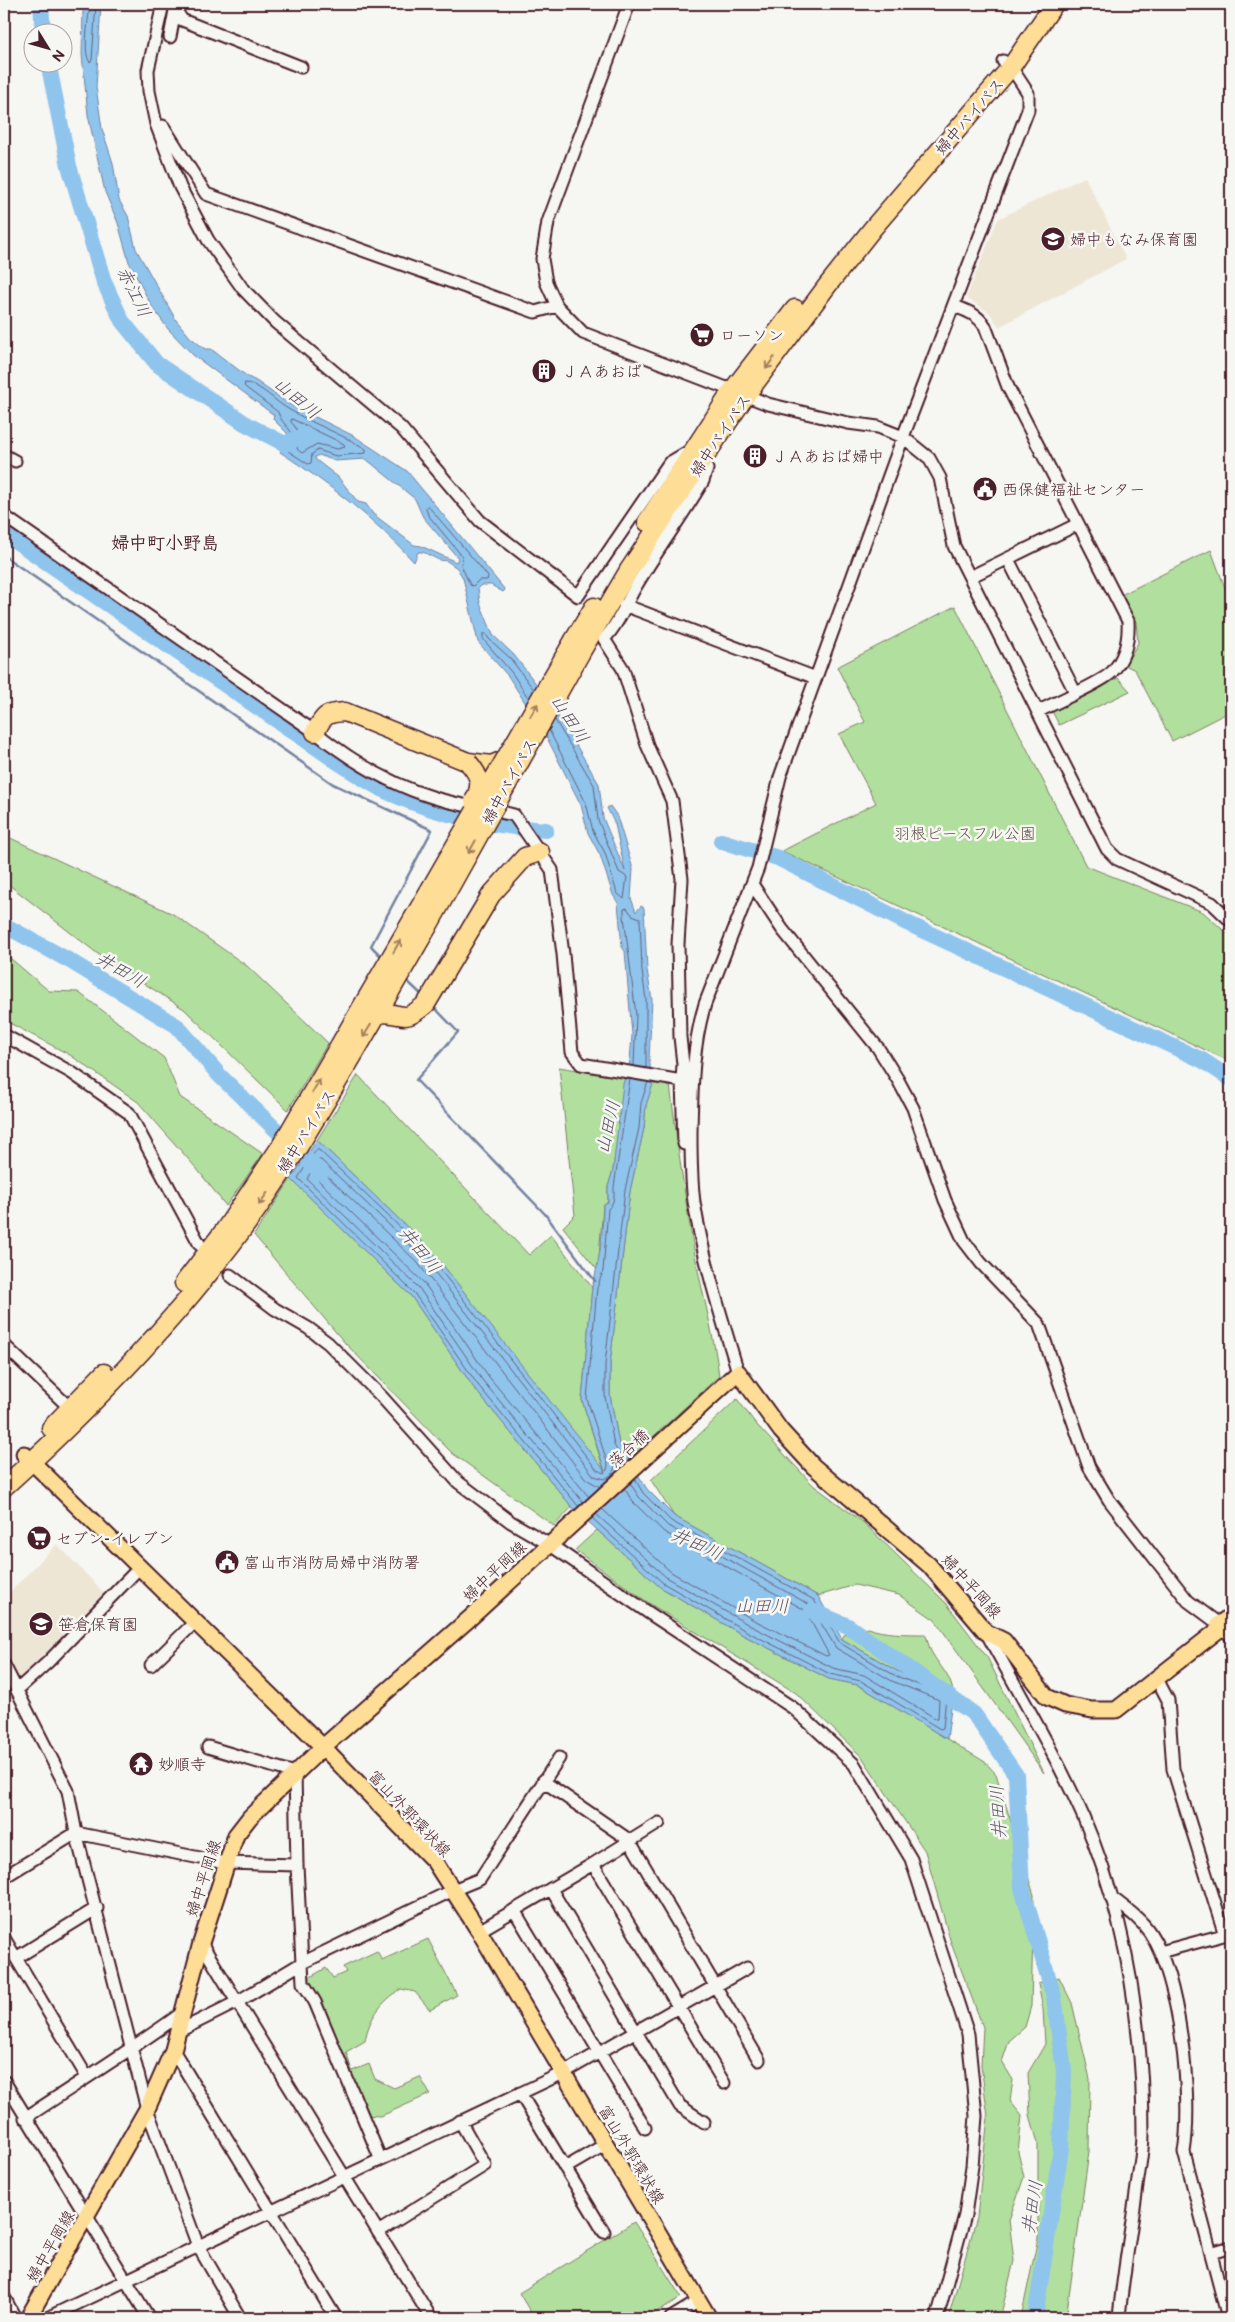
<svg xmlns="http://www.w3.org/2000/svg" width="1235" height="2322" font-family="'Balsamiq Sans','Klee One',sans-serif">
<style>
.built{fill:#eee6d5}
.green{fill:#b1df9e;stroke:#7e7f64}
.water{fill:#8fc4ed;stroke:#73829f;fill-rule:evenodd}
.lines{fill:none;stroke-linecap:round;stroke-linejoin:round}
.shore{stroke:#666179;stroke-width:1}
.stream{stroke:#73829f;stroke-width:2.5}
.river{stroke:#8fc4ed;stroke-width:16}
.minor-casing{stroke:#4a1f2b;stroke-width:15}
.major-casing{stroke:#4a1f2b;stroke-width:19}
.highway-casing{stroke:#4a1f2b;stroke-width:21}
.minor{stroke:#f6f6f2;stroke-width:11}
.major{stroke:#fede96;stroke-width:15}
.highway{stroke:#fede96;stroke-width:18}
.highway-bridge-casing{stroke:#4a1f2b;stroke-width:21;stroke-linecap:butt}
.highway-bridge{stroke:#fede96;stroke-width:18}
.oneway{stroke:#a47e60}
.labels{text-anchor:middle;stroke-width:5;stroke-linejoin:round;paint-order:stroke}
.street-label{font-size:16px;fill:#4a1f2b;stroke:#f6f6f2}
.poi-label{font-size:16px;fill:#4a1f2b;stroke:#f6f6f2;text-anchor:start}
.park-label{font-size:16px;fill:#644f48;stroke:#f6f6f2}
.water-label{font-size:18px;font-style:italic;fill:#5f5165;stroke:#f6f6f2}
.neighbourhood-label{font-size:18px;font-weight:bold;fill:#4a1f2b;stroke:#f6f6f2}
</style>
<rect width="100%" height="100%" fill="#f6f6f2"/>
<filter id="ink" filterUnits="userSpaceOnUse"><feTurbulence type="fractalNoise" baseFrequency=".02" numOctaves="2"/><feDisplacementMap in="SourceGraphic" scale="10" xChannelSelector="R" yChannelSelector="G"/><feConvolveMatrix kernelMatrix="1 2 1 2 8 2 1 2 1" color-interpolation-filters="sRGB"/></filter>
<g filter="url(#ink)">
<!-- built -->
<path class="built" d="M1085,177L1126,259L999,327L989,312L966,298L998,219Z
M57,1544L107,1596L21,1682L4,1650V1598Z"/>
<!-- green -->
<path class="green" d="M1211,550L1231,604V711L1172,741L1135,670L1125,665L1138,643L1136,622L1121,595Z
M955,606L1086,866L1203,912L1231,937V1062L782,851L876,803L839,734L865,722L837,667Z
M1118,678L1130,691L1059,725L1052,711Z
M4,835L173,914L247,966L328,1043L288,1110L184,1009L98,954L4,881Z
M4,953L49,991L78,992L115,1020L164,1058L180,1097L263,1154L226,1206L197,1169L138,1102L70,1055L4,1020Z
M559,1067L625,1078L613,1170L608,1187V1202L603,1205L598,1271L563,1227L575,1215Z
M358,1075L529,1255L551,1235L592,1287L582,1400L605,1473L431,1250L317,1140Z
M653,1084L670,1085C677,1142 685,1199 695,1256C703,1296 714,1335 719,1376L629,1459L619,1444L610,1395V1364L630,1191L644,1128L646,1105Z
M291,1179L411,1296L474,1388L572,1507L554,1526L452,1453L345,1343L254,1235Z
M737,1399L756,1424L813,1485L864,1523L946,1603L987,1657L1044,1773L935,1620L899,1595L855,1585L818,1596L674,1516L651,1480Z
M597,1530L660,1587L743,1635L829,1679L858,1685L985,1762L996,1774L1034,1895L1031,2006L1025,2027L1009,2041L1002,2062L1013,2080L1010,2101L1022,2116L1018,2152L1024,2177L1009,2220L1014,2261L1000,2318H948L977,2217L988,2117L981,2065L983,2027L951,1943L925,1851L862,1757L796,1693L650,1604L575,1550Z
M869,1628C881,1634 909,1634 925,1634C929,1641 928,1647 932,1653C939,1666 952,1677 953,1693L897,1671L842,1639L844,1635Z
M428,1939L457,1995L430,2010L415,1992L401,1989C381,2002 369,2018 365,2041L346,2052L352,2071L369,2064L375,2079L394,2088L420,2077L430,2094L381,2116L363,2115L305,1980L326,1968L333,1978L346,1972L343,1967L377,1951L382,1960Z
M1059,1977L1072,2003L1090,2079L1089,2151L1066,2318H1021L1038,2238V2143L1030,2115L1028,2073L1045,2044L1043,2009L1038,1984Z
M634,2222L681,2297L647,2318H534L519,2293Z"/>
<!-- water -->
<path class="water" d="M86,4H101L96,87L102,129L113,163L119,200L128,216L136,249L176,320L190,337L205,349H211L248,377L256,381L289,404L354,436L407,471L505,590L503,592L491,585H481L478,588L480,603L493,635L514,655L534,681L566,728L599,784L603,818L625,871L615,824L607,808L610,806L617,816L633,869L631,898L636,912L641,906L644,908L647,970L652,1000L649,1059L653,1084L646,1105L644,1128L630,1191L610,1364V1395L619,1444L647,1489L674,1516L818,1596L842,1639L897,1671L953,1693L947,1739L858,1685L829,1679L743,1635L660,1587L572,1507L474,1388L411,1296L291,1179L317,1140L431,1250L605,1471L582,1400L592,1287C600,1260 603,1233 603,1205L608,1202V1187L613,1170L623,1084L630,1061L632,1035L625,951L622,947L618,903L613,895L600,855L588,833L581,805L544,732L508,676L478,642L463,578L457,568L447,561L439,560L423,552H418L414,562C374,518 330,485 280,452L288,439L287,433L273,419L274,415L193,355L168,329L151,305L129,262L118,223L105,192L88,115L82,55L83,10ZM319,455L335,461L366,459L415,499L423,517L458,558L456,562L421,546L414,545L373,514L366,504L358,502L338,477L316,460L315,457Z"/>
<g class="lines">
<!-- shore -->
<path class="shore" d="M90,4C89,15 82,54 90,62L92,60L96,4
M245,383C258,383 274,400 285,407C310,423 340,433 366,449V453L336,456L318,450L312,454L311,463L308,464L288,451L293,437C290,426 282,425 278,412L245,387Z
M292,419L344,444L345,447L337,449L317,444L302,453L297,449C300,438 300,431 291,422Z
M428,506L482,569L488,577L487,580H479L473,586L470,585L461,565L462,556L428,515L426,508Z
M529,699L512,673L483,639V633L486,634L489,639L510,658L534,690
M549,730L586,803L593,831L605,853L617,893L624,899L627,877L619,872L598,820L594,785L555,720
M634,1066L636,1015L624,916V909L627,908L632,915L640,918L642,971L646,1000V1068
M625,1464L614,1445L605,1396V1364L625,1190L639,1128L641,1103L648,1082
M589,1497L489,1377L424,1283L316,1178L319,1171H322L417,1262L586,1479L600,1487
M583,1502L483,1381L419,1288L307,1179L317,1160H321L423,1257L594,1476L605,1479L612,1474L616,1465L621,1468
M579,1507L478,1385L414,1293L298,1178L316,1150H319L427,1253L597,1470L604,1473L607,1470L608,1465L587,1399L597,1288L603,1271L608,1209C615,1202 614,1196 614,1187L630,1079
M602,1509L671,1572L752,1619L826,1656L829,1655L805,1610L664,1532L633,1502L624,1488
M596,1514L667,1578L749,1625L833,1668L864,1675L935,1718H938L939,1700L892,1681L836,1648L810,1605L668,1526L639,1497L630,1483
M592,1518L663,1583L746,1631L830,1674L861,1681L940,1729L943,1728L946,1696L894,1675L840,1643L814,1600L671,1521L643,1493L635,1479"/>
<!-- stream -->
<path class="stream" d="M4,556L333,784L432,830L371,946L382,957
M404,978L424,997
M433,1006L458,1032L416,1080L545,1214L595,1281"/>
<!-- river -->
<path class="river" d="M41,4L43,32
M48,62L69,166L104,282L122,321L157,364L246,424L285,444L304,435
M4,533L336,761C354,772 372,786 392,794C438,815 496,827 546,830
M721,841L778,858L909,924L1202,1060L1231,1079
M4,925L70,961L177,1026L220,1076L321,1173
M812,1611L848,1626L974,1714L1016,1775L1022,1888L1054,1997L1064,2071L1061,2148L1035,2318
M4,2317L5,2318"/>
<defs>
<path id="minor" d="M163,4L148,70L149,91L156,124L180,187L208,240L243,289L275,322L401,428L480,521L578,596L669,463L691,450
M629,4L548,222L542,259L546,282L557,306L583,333L768,404L848,423L878,427L903,437L929,458L940,478L954,546L1107,849L1117,859L1212,903L1231,921
M175,9L182,20L301,67
M170,37L176,5
M163,126L206,194L535,312L557,306
M954,306C967,311 977,314 985,326L1008,387L1128,621C1129,640 1125,658 1112,672C1103,682 1054,703 1039,711
M4,455L15,461
M4,516L315,732C350,760 391,785 435,798C461,806 488,809 514,815L552,870L563,954L572,1052L581,1064L682,1081L684,1144
M1008,559L1075,692
M970,577L1078,524
M624,605L816,678
M752,884L782,929L878,1048L898,1080L913,1108L945,1200L964,1241L981,1263L1039,1324L1089,1467L1109,1500L1188,1601L1219,1624
M4,1035L72,1073L129,1113L200,1245
M682,1081L683,1064L680,1037L678,944L682,879L672,801L647,745L623,669L604,639C618,625 626,603 636,586C657,550 682,517 703,481L707,469L702,461
M230,1275L275,1309L308,1328L328,1343L381,1396L458,1482L511,1522L549,1544L649,1613L793,1708L854,1764L911,1859L968,2034L976,2116L972,2166L965,2215L937,2318
M4,1345L70,1408
M738,1372C721,1316 703,1259 694,1202C691,1179 691,1156 691,1133C692,1089 692,1047 705,1004L758,868L780,777L903,437L1028,110V93L1011,67L1003,61
M1221,1628L1231,1636
M986,1632C1019,1693 1055,1753 1083,1816C1126,1916 1143,2026 1143,2134C1143,2149 1140,2165 1138,2179C1132,2226 1123,2272 1119,2318
M4,1665L68,1791L76,1833L147,2109L198,2246L240,2318
M151,1665L195,1622
M1157,1679L1168,1700L1173,1769L1225,1935
M17,1690L48,1662L140,1567
M208,1747L295,1773L297,1865L303,1983L315,2002L380,2158
M543,1781L629,1840L759,2060
M593,1864L724,2083
M4,1877L76,1833L225,1863L297,1865
M551,1889L680,2106L704,2122
M1111,1897C1125,1908 1140,1918 1150,1933C1180,1978 1193,2098 1184,2152L1228,2318
M514,1910L645,2128
M479,1931L593,1864L659,1823
M4,1938L87,2077
M201,1943L431,2318
M1160,1952L1231,1933
M16,1958L97,1908
M177,2032L237,2002L302,1963L453,1890L480,1879L559,1758
M173,2050L336,2318
M4,2081L149,2318
M520,2093L604,2232
M25,2118C78,2083 131,2050 182,2013
M565,2168L606,2144
M378,2232L485,2165L460,2121
M1211,2253L1231,2247
M4,2297L15,2318
M47,2318L563,2073L747,1968
M671,2318L699,2301"/>
<path id="major" d="M24,1454L323,1747L434,1861L479,1931L709,2318
M28,2318L147,2109L173,2050L201,1943L236,1835L250,1817L323,1747L469,1619L738,1372L781,1431L813,1466L929,1565L986,1632L1004,1641L1047,1697L1065,1705L1092,1710H1116L1221,1628L1219,1624L1231,1616"/>
<path id="highway" d="M647,522L732,391L795,309
M574,640L594,607
M581,652L629,570L746,395L827,286L873,228L1011,67L1054,4
M315,732C324,715 326,713 345,712L468,762L491,765L506,759
M378,1013C406,1012 401,1025 426,1004L491,895L525,857L540,852
M184,1283L224,1231L281,1146L413,919
M51,1428L104,1373
M4,1487C112,1389 214,1281 292,1157C339,1082 382,1005 427,928"/>
</defs>
<!-- minor casing -->
<use href="#minor" class="minor-casing"/>
<!-- major casing -->
<use href="#major" class="major-casing"/>
<!-- highway casing -->
<use href="#highway" class="highway-casing"/>
<!-- minor -->
<use href="#minor" class="minor"/>
<!-- major -->
<use href="#major" class="major"/>
<!-- highway -->
<use href="#highway" class="highway"/>
<defs>
<path id="highway-bridge" d="M468,762C480,776 483,784 474,801
M413,919L574,640
M427,928L581,652"/>
</defs>
<!-- highway-bridge casing -->
<use href="#highway-bridge" class="highway-bridge-casing"/>
<!-- highway-bridge -->
<use href="#highway-bridge" class="highway-bridge"/>
</g>
<!-- one-way arrows -->
<defs><path id="oneway-shaft" d="M-6 0H5M1.5-3L5.5 0L1.5 3" fill="none" stroke-width="1.6" stroke-linecap="round" stroke-linejoin="round" transform="scale(1.25)"/></defs>
<g class="oneway">
<use href="#oneway-shaft" transform="translate(770 363) rotate(126)"/>
<use href="#oneway-shaft" transform="translate(534 710) rotate(-60)"/>
<use href="#oneway-shaft" transform="translate(472 847) rotate(119)"/>
<use href="#oneway-shaft" transform="translate(397 946) rotate(-60)"/>
<use href="#oneway-shaft" transform="translate(367 1031) rotate(121)"/>
<use href="#oneway-shaft" transform="translate(316 1086) rotate(-60)"/>
<use href="#oneway-shaft" transform="translate(263 1199) rotate(125)"/>
</g>
</g>
<!-- icons -->
<defs>
<symbol id="school-disc" viewBox="-11 -11 22 22"><circle r="9.5" fill="#4a1f2b" stroke="#f6f6f2"/><path d="M0-5L7-2L0 1L-7-2ZM-4 1L0 2.5L4 1V4Q0 6-4 4Z" fill="#fff"/></symbol>
<symbol id="supermarket-disc" viewBox="-11 -11 22 22"><circle r="9.5" fill="#4a1f2b" stroke="#f6f6f2"/><path d="M-6-5.5h2.5l.6 2H6L4.5 2H-2.5L-4.4-4H-6ZM-1.5 3.2a1.3 1.3 0 1 0 .1 0ZM3 3.2a1.3 1.3 0 1 0 .1 0Z" fill="#fff"/></symbol>
<symbol id="building-disc" viewBox="-11 -11 22 22"><circle r="9.5" fill="#4a1f2b" stroke="#f6f6f2"/><path d="M-4-6H4V6H1V3H-1V6H-4ZM-2.5-4.3h1.7v1.8h-1.7ZM.8-4.3h1.7v1.8H.8ZM-2.5-1h1.7V.8h-1.7ZM.8-1h1.7V.8H.8Z" fill="#fff"/></symbol>
<symbol id="civic-disc" viewBox="-11 -11 22 22"><circle r="9.5" fill="#4a1f2b" stroke="#f6f6f2"/><path d="M-.6-6.5H3V-4.5H.6V-3L4-1V1h2V6H-6V1h2V-1L-.6-3ZM-1.2 2.5V6h2.4V2.5Z" fill="#fff"/></symbol>
<symbol id="temple-disc" viewBox="-11 -11 22 22"><circle r="9.5" fill="#4a1f2b" stroke="#f6f6f2"/><path d="M0-6L5-2H3V0L6.5 2.5H4V6H1.5V3h-3V6H-4V2.5H-6.5L-3 0V-2H-5Z" fill="#fff"/></symbol>
</defs>
<g fill-rule="evenodd">
<use href="#school-disc" x="1039" y="225" width="28" height="28"/>
<use href="#supermarket-disc" x="688" y="321" width="28" height="28"/>
<use href="#building-disc" x="530" y="357" width="28" height="28"/>
<use href="#building-disc" x="741" y="442" width="28" height="28"/>
<use href="#civic-disc" x="971" y="475" width="28" height="28"/>
<use href="#supermarket-disc" x="25" y="1524" width="28" height="28"/>
<use href="#civic-disc" x="213" y="1548" width="28" height="28"/>
<use href="#school-disc" x="27" y="1610" width="28" height="28"/>
<use href="#temple-disc" x="127" y="1750" width="28" height="28"/>
</g>
<g class="labels">
<!-- street labels -->
<g class="street-label">
<text transform="translate(969 116) rotate(-49)" y="6">婦中バイパス</text>
<text transform="translate(720 435) rotate(-56)" y="6">婦中バイパス</text>
<text transform="translate(509 781) rotate(-61)" y="6">婦中バイパス</text>
<text transform="translate(306 1131) rotate(-58)" y="6">婦中バイパス</text>
<text transform="translate(628 1448) rotate(-42)" y="6">落合橋</text>
<text transform="translate(494 1571) rotate(-43)" y="6">婦中平岡線</text>
<text transform="translate(972 1586) rotate(48)" y="6">婦中平岡線</text>
<text transform="translate(410 1813) rotate(47)" y="6">富山外郭環状線</text>
<text transform="translate(203 1878) rotate(-72)" y="6">婦中平岡線</text>
<text transform="translate(632 2154) rotate(59)" y="6">富山外郭環状線</text>
<text transform="translate(50 2246) rotate(-60)" y="6">婦中平岡線</text>
</g>
<!-- poi labels -->
<g class="poi-label">
<text x="1070" y="245">婦中もなみ保育園</text>
<text x="720" y="341">ローソン</text>
<text x="562" y="377">ＪＡあおば</text>
<text x="772" y="462">ＪＡあおば婦中</text>
<text x="1002" y="495">西保健福祉センター</text>
<text x="56" y="1544">セブン-イレブン</text>
<text x="244" y="1568">富山市消防局婦中消防署</text>
<text x="58" y="1630">笹倉保育園</text>
<text x="158" y="1770">妙順寺</text>
</g>
<!-- park labels -->
<g class="park-label">
<text x="965" y="839">羽根ピースフル公園</text>
</g>
<!-- water labels -->
<g class="water-label">
<text transform="translate(134 292) rotate(64)" y="6">赤江川</text>
<text transform="translate(297 398) rotate(40)" y="6">山田川</text>
<text transform="translate(570 719) rotate(57)" y="6">山田川</text>
<text transform="translate(121 970) rotate(30)" y="6">井田川</text>
<text transform="translate(608 1127) rotate(-77)" y="6">山田川</text>
<text transform="translate(420 1250) rotate(51)" y="6">井田川</text>
<text transform="translate(697 1544) rotate(24)" y="6">井田川</text>
<text x="762" y="1612">山田川</text>
<text transform="translate(998 1812) rotate(-93)" y="6">井田川</text>
<text transform="translate(1032 2207) rotate(-81)" y="6">井田川</text>
</g>
<!-- neighbourhood labels -->
<g class="neighbourhood-label">
<text x="165" y="549">婦中町小野島</text>
</g>
</g>
<!-- margin -->
<rect width="1235" height="2322" fill="none" stroke="#f6f6f2" stroke-width="20"/>
<rect x="10" y="10" width="1215" height="2302" fill="none" stroke="#4a1f2b" stroke-width="2" filter="url(#ink)"/>
<!-- north arrow -->
<g transform="translate(48 48) rotate(127)"><circle r="24" fill="#f6f6f2" stroke="#b1a0a2"/>
<path d="M0-4L9 19L0 12L-9 19Z" fill="#4a1f2b"/>
<text y="-8" font-size="14" font-weight="bold" text-anchor="middle" fill="#4a1f2b">N</text>
</g>
</svg>
